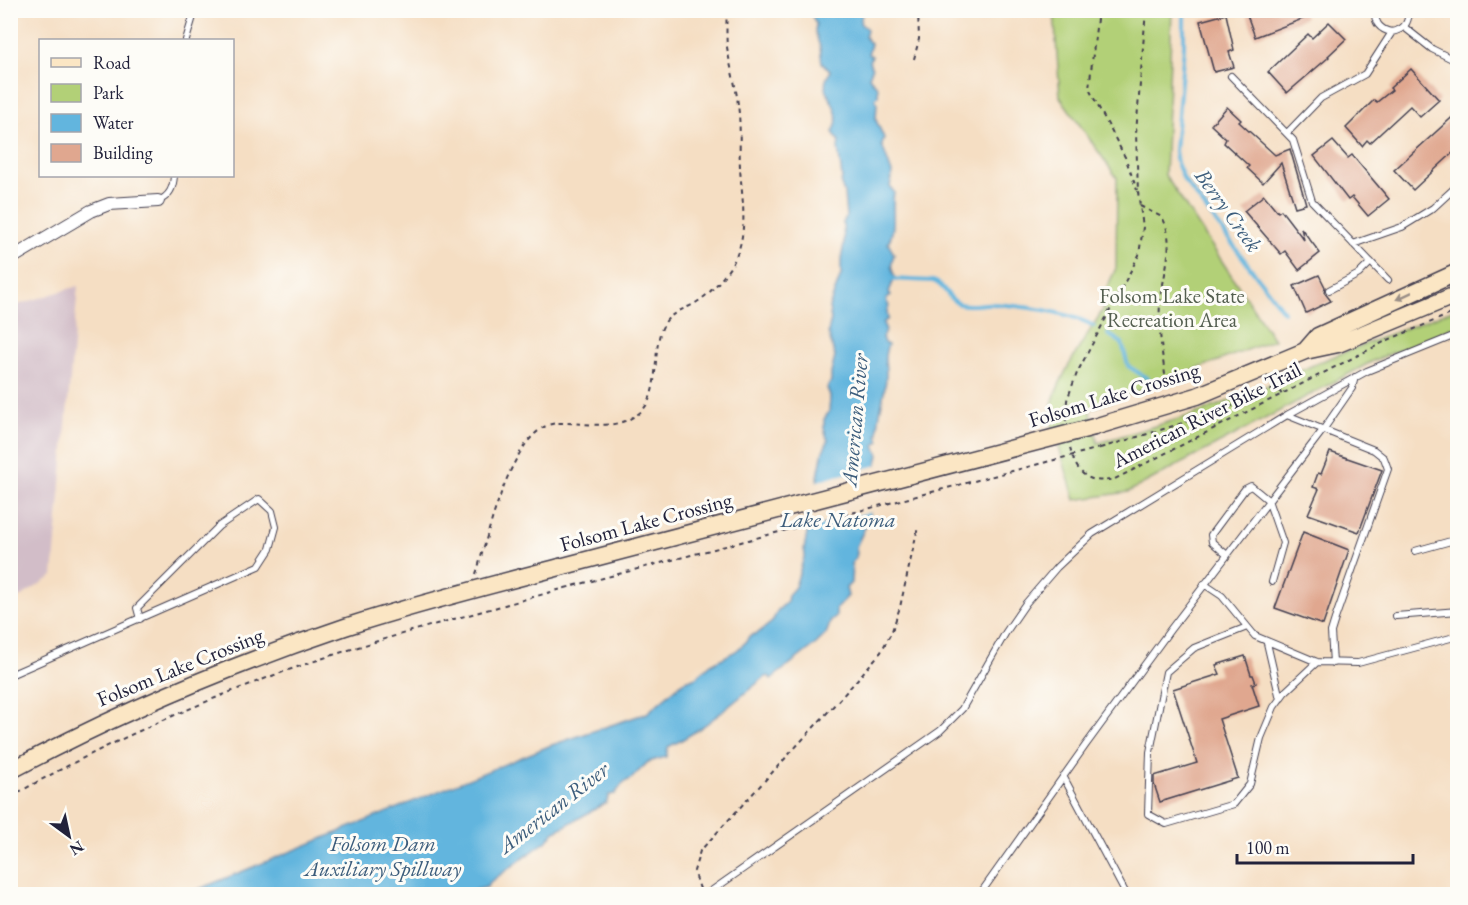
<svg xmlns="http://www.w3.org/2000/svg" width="1468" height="905" font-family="'EB Garamond',serif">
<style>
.industrial{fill:#d2bdc8}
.green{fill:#b2d077;stroke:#6a7959;stroke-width:1.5}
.water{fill:#62b5de;stroke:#426c8c;stroke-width:1.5}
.pier{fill:#f5dec3}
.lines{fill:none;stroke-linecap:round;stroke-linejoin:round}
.stream{stroke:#62b5de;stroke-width:4}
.building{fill:#e0a78f}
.lane-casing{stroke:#423e4f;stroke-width:8}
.street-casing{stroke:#423e4f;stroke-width:14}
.secondary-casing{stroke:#423e4f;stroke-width:19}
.path{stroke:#423e4f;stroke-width:2;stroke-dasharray:4.5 4.5;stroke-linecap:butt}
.lane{stroke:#fff;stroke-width:6}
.street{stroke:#fff;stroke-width:12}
.secondary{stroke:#fbe6c4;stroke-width:16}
.secondary-bridge-casing{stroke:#423e4f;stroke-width:19;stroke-linecap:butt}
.path-bridge{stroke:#423e4f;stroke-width:2;stroke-dasharray:4.5 4.5;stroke-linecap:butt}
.secondary-bridge{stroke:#fbe6c4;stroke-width:16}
.oneway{fill:#998e86}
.labels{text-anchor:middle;stroke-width:6;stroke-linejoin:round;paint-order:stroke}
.park-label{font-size:21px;fill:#545f50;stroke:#fdfcf7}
.street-label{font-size:21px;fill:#22223b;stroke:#fdfcf7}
.water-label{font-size:22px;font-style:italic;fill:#3c5d7c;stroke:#fdfcf7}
</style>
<rect width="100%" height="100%" fill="#fdfcf7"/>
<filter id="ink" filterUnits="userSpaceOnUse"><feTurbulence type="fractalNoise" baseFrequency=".0167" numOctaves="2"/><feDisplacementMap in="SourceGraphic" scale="12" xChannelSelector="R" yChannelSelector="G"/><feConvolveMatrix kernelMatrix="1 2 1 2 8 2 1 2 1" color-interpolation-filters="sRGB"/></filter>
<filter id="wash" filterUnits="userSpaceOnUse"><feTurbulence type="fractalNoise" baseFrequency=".008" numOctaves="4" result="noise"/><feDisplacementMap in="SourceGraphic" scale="24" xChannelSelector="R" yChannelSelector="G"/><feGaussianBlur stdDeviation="1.35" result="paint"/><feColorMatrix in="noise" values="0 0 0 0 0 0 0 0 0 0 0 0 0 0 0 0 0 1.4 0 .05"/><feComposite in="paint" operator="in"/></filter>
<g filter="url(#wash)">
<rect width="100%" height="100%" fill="#f5dec3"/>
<!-- industrial -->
<path class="industrial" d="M78,286L53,576L11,603V307Z"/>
<!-- green -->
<path class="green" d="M1054,11H1172L1165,175L1274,340L1090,409L1098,443L1192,415L1248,394L1327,359L1457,308V326L1373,361L1128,492L1075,500L1050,418C1050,387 1088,335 1104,308L1100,303L1116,268L1117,178L1060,97Z"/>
<!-- water -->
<path class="water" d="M815,11H860L862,14L860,23L867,29L865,37L871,44L868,54L872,56L869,61L872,69L869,77C875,86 879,82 878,96L875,99L877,102L876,120L884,138L882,145L892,173L890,187L894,192C891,208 897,228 888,243L894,254C891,266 890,266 895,277L889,292L891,295L886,300L889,306L887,311L888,319L883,323L886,330L882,337L884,343L888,345C882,357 887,366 886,378C885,396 877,416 878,434L877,435L880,441L875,445L879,455L870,490V517L856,547L857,554L852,563L851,583L846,588L848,596L836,609V616L831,621L826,634L816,644L771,679L769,676L765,677C733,702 704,730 668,747L666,757L648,762L632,778L623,783L615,794L609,795L606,803L554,832L548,840L489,883L487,887L475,890L474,894H187L549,746L647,713L683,682L696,677L711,664L736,651L746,642L749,636L758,633L772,622L778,610L787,602L788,595L795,587L805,554L804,549L823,451L828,441L824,428V419L829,412L830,396L827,388L831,381V373L835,357L828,332L831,320L829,307L841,275V259L844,244L843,223L846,217L844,193L841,185L842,177L838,148L839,141L833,132C846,110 821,95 826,80C827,77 829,75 830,71L822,63L820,47L815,31L816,24L812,16Z"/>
<!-- pier -->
<path class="pier" d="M878,465V478L873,491V511L806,529V517L814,482Z"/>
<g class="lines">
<!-- stream -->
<path class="stream" d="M1184,10V46L1175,151L1177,163L1184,180L1284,312
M891,279L933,281C946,285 947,300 960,304C971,307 983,303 993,304C1023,306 1067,311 1094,326
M1108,334L1122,343L1128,366L1148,379"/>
</g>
<g id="blocks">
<!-- building -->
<path class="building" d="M1259,10H1303L1305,18L1255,37L1247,15Z
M1226,14L1234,50L1229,52L1234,67L1214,72L1200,21Z
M1329,22L1346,39L1328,56L1329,57L1287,93L1268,72L1308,34L1312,38Z
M1411,69L1439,100L1420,117L1410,106L1370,143L1367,140L1362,146L1346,128L1374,100L1377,102L1392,90L1390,88Z
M1227,107L1241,120L1239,122L1275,155L1290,149L1306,204L1295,207L1281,163L1263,183L1247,168L1249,166L1224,143L1226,139L1211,125Z
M1458,112V148L1413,190L1394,170Z
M1333,141L1348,158L1352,155L1389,199L1368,216L1352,197L1348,200L1314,156Z
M1264,195L1278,212L1281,210L1304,240L1301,228L1320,253L1299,270L1285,251L1281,254L1244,211Z
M1319,275L1325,287L1324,292L1331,301L1306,313L1294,286Z
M1330,452L1382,470L1359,532L1308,514L1319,489L1313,487L1318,473L1321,474Z
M1303,532L1349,550L1323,625L1275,608Z
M1245,656L1251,675H1253L1256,683L1252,684L1259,706L1219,719L1238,778L1160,802L1154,784V776L1197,763L1173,689L1220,674L1216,665Z"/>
</g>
</g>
<g filter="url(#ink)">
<use href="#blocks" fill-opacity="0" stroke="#423e4f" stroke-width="1.5"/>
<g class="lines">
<defs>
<path id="lane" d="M1376,10C1373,22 1380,30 1392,32C1403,30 1410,23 1408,10
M1404,27L1432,49L1458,62
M186,40L195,10
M1231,76L1293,140L1312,201L1388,280
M1287,133L1321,98L1365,74L1392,32
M158,201C170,196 173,188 174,176
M1353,244L1402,227L1433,208L1458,185
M1329,290L1359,274L1371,262
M1287,415L1374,450L1384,458L1388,469L1335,619L1331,632L1333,663
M1415,551L1458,539
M1227,555L1212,542L1211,535L1245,489L1251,486L1268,500L1283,543L1272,582
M1204,584L1222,596L1255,636L1317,662L1358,663L1458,636
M1396,616L1458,611
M1247,627L1194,648L1166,672L1150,752L1148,814L1166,824L1234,804L1250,784L1261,738L1274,707L1285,692L1317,662
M1267,643L1280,699
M10,675L259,566L270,549L276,527L272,511L259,499L219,526L137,608L140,619
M1063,776L1126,894
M707,894L940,731L962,709L1006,632L1026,603L1057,567L1092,534L1287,415L1367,371L1458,334
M980,894L1085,746L1170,630L1323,430L1352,388L1355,377"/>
<path id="street" d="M10,259L91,211L109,204L158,201"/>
<path id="secondary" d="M1305,351L1318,336L1458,272
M1094,427L1197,396L1305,351L1338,344L1458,294
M10,771C118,713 229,666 345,627C416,604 488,586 560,567"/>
</defs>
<!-- lane casing -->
<use href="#lane" class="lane-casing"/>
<!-- street casing -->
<use href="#street" class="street-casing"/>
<!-- secondary casing -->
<use href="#secondary" class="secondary-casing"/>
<!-- path -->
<path class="path" d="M1098,10L1089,89L1125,157L1137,190
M914,59L919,39L918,10
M1140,206L1162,217C1177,243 1162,277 1160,304C1158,332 1163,360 1167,388
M1066,421L1067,400L1077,373L1139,255L1143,227L1138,192L1136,133L1146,10
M1070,448C1076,473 1088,485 1115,479L1388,340L1458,311
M1100,448C1158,431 1216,414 1272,390H1279L1282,395
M476,574C488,537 512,423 559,423C587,422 613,432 638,414C663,396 650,349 664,324C671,312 686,309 697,302C711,293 722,279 731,266C750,236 742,201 740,168C739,147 741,126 738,105C736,85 730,66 727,47C726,35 727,22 726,10
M10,797C97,748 189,706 283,672C375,639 471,615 565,588
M700,889L694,871L700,851L849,689L881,652L892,631L900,607L918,527"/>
<!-- lane -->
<use href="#lane" class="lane"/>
<!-- street -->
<use href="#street" class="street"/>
<!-- secondary -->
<use href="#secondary" class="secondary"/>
<defs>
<path id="secondary-bridge" d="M560,567L1094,427"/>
</defs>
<!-- secondary-bridge casing -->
<use href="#secondary-bridge" class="secondary-bridge-casing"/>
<!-- path-bridge -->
<path class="path-bridge" d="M565,588L1100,448"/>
<!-- secondary-bridge -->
<use href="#secondary-bridge" class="secondary-bridge"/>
</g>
<!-- one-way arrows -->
<defs><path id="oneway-solid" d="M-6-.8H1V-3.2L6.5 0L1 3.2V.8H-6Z" transform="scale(1.5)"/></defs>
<use class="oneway" href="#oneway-solid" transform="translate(1404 296) rotate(155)"/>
</g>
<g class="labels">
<!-- park labels -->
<g class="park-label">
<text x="1172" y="303">Folsom Lake State<tspan x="1172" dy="24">Recreation Area</tspan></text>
</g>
<!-- street labels -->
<g class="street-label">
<text transform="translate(1114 395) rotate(-17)" y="7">Folsom Lake Crossing</text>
<text transform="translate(1207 415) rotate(-27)" y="7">American River Bike Trail</text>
<text transform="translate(646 522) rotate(-15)" y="7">Folsom Lake Crossing</text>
<text transform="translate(180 667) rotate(-22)" y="7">Folsom Lake Crossing</text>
</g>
<!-- water labels -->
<g class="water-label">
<text transform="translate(1229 210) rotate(54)" y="8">Berry Creek</text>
<text transform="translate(854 420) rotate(-85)" y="8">American River</text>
<text x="838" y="527">Lake Natoma</text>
<text transform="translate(553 807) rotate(-38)" y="8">American River</text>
<text x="383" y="851">Folsom Dam<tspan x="383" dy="25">Auxiliary Spillway</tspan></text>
</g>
</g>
<!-- margin -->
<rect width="1468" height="905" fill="none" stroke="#fdfcf7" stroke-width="36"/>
<!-- legend -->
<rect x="39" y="39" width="195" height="138" fill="#fdfcf7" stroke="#a5a5ac" stroke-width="1.5"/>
<rect x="51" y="58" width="30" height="9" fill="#fbe6c4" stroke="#a5a5ac" stroke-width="1.5"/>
<text x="93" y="69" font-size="18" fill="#22223b">Road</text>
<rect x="51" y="84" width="30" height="18" fill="#b2d077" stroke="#a5a5ac" stroke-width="1.5"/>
<text x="93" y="99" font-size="18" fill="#22223b">Park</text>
<rect x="51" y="114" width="30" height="18" fill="#62b5de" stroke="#a5a5ac" stroke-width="1.5"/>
<text x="93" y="129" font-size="18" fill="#22223b">Water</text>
<rect x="51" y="144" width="30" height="18" fill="#e0a78f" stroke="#a5a5ac" stroke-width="1.5"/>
<text x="93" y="159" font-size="18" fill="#22223b">Building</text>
<!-- north arrow -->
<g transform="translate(69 836) rotate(147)" stroke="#fdfcf7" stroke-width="4.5" paint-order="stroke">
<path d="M0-4.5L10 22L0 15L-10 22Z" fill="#22223b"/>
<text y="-9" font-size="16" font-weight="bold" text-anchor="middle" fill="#22223b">N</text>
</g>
<!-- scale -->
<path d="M1237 854v9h176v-9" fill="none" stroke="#22223b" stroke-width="3"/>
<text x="1246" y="854" font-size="18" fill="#22223b" stroke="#fdfcf7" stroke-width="4.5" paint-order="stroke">100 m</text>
</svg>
